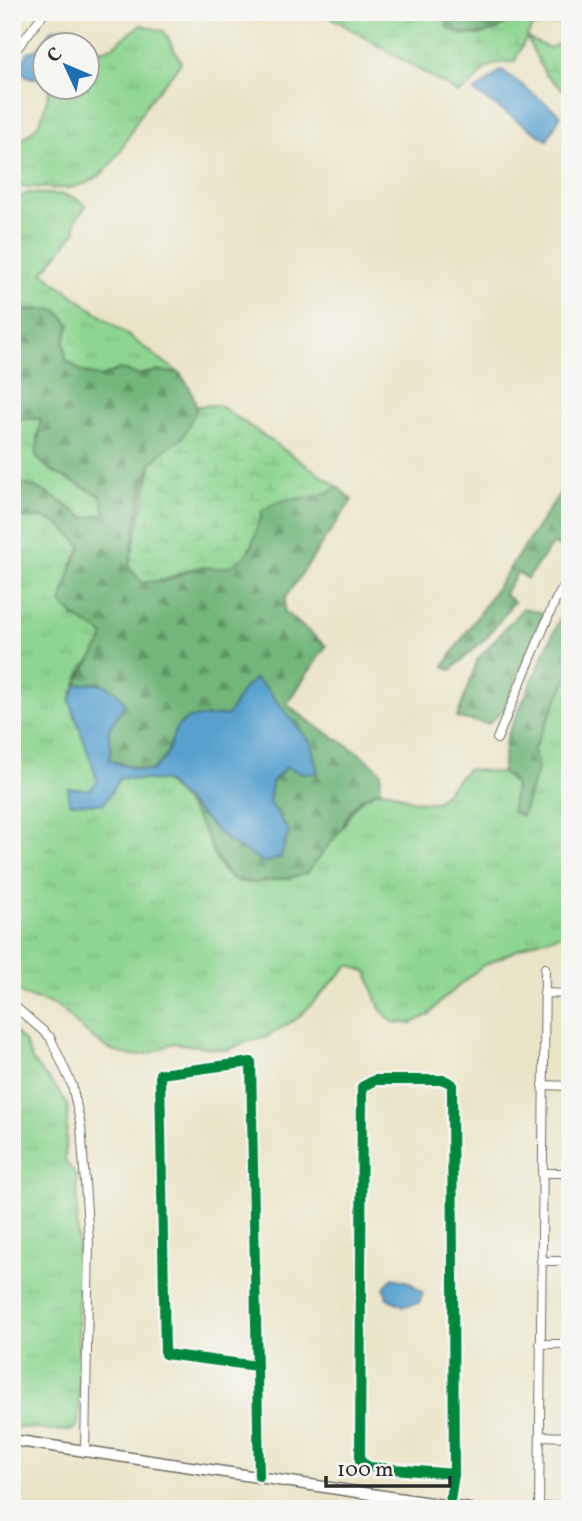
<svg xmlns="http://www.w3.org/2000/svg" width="582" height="1521" font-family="Vollkorn,serif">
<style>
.grass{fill:url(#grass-tufts);stroke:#5c805e;stroke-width:2}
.forest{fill:url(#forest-firs);stroke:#4e7052;stroke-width:2}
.wetland{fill:url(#wetland-marsh);stroke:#5c805e;stroke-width:2}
.water{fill:#59a1cf;stroke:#42667d;stroke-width:2}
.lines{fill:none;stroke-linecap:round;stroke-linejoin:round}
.street-casing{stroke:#6e6c62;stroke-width:10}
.secondary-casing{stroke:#6e6c62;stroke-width:13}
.street{stroke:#fff;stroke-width:8}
.secondary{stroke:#fff;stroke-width:10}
.cycleway-casing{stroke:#f6f6f2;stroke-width:15}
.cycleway{stroke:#00873e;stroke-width:10}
</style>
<defs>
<pattern id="grass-tufts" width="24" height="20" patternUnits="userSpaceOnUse" patternTransform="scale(1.75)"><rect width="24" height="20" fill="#8dd590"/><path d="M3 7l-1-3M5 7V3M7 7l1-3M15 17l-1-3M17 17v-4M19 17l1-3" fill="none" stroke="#7ab77c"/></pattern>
<pattern id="forest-firs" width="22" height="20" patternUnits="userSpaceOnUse" patternTransform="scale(1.75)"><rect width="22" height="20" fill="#72b67a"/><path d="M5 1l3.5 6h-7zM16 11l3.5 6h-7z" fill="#5e9464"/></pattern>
<pattern id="wetland-marsh" width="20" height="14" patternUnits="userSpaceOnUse" patternTransform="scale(1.75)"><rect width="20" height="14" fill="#8dd590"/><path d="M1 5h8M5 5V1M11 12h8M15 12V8" fill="none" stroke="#7ab77c"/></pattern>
</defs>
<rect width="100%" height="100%" fill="#f6f6f2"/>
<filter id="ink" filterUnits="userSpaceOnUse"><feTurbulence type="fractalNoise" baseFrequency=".0143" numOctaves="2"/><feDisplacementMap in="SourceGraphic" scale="14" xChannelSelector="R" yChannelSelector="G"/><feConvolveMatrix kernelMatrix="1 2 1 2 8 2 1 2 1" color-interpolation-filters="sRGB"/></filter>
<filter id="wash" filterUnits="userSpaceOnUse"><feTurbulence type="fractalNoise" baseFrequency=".00686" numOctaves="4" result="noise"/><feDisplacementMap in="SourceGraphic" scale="28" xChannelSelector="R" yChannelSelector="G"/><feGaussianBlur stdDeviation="1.57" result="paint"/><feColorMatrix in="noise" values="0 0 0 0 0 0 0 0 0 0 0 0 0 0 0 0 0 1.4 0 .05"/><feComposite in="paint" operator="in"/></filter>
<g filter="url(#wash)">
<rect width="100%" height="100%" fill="#eae4c7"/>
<!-- grass -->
<path class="grass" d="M141,25L164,31L181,62C171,78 157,89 147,104C128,131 117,175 81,185C59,192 36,185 12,187V148C43,122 40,128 49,90L88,88V54L110,48Z
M29,193C48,195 74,191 86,206L75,221L76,231L43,273L179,373L157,371L138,375L120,369L101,377L82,372L66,360L64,341L70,324L38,309L12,313V200Z
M22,418L41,419L37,438L67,479L102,496L105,515L85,518L35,487L12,484V421Z
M12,511L21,518C55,515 60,524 82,547L72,565L73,617L89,624L104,636L98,654L83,667L70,701L98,781L90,790L69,788V803L120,778L164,781C180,796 194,812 204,831C212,847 216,871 234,880C242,884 257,882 266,881C303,877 320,859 341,829C353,813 354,800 376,792C392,786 401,799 415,801C422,802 429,802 436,802L467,769L502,773L515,785L512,811L525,809C529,785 540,774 533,750L570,673V932L532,943L482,966L440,1002L429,1015L412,1023L393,1022L380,1009L367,972L349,965L298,1018L264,1038L246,1042L227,1050L172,1043C131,1069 106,1051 72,1020C68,1016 66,1012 61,1009C45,999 26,1000 12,987Z
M12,1029L25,1043L33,1062L58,1090L68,1106L65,1161L77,1176L79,1407L78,1425L71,1431L12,1427Z"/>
<!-- forest -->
<path class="forest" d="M455,12H520C499,34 472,42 445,26Z
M38,309L57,310L70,324L64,341L66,360L82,372L101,377L120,369L138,375L157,371L179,373C197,394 205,417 182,439C173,448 160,451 153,462C141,481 134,542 129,567L162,583L198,567L220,568L251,549L261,511C291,490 307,506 338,487L352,500L285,598V612L326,646L287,704C316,731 354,744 381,772L380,790L362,798L349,812L342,828L307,873L290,878L253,883L234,880L221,867L205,832L185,801L229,842L289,832L269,801L272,782L286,767L302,773L311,743L266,688L243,690L228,715L189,718L177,727L165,758L151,771L109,760L111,749L101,682L76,685C84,666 97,655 104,636C89,624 73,618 61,603L72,565L82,547C60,524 55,515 21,518L12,511V484C38,481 64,505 85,518L105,514L101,496L50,470L36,457L41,419L22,418L12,421V313Z
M570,478V554L553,543L527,579L518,572L504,594L514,602L486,638L451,670L444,666Z
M570,596V673L533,750L538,767L522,816L512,811L515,785L502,773L506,739Z
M523,608L543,613L504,709L488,724L457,718L478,659Z"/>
<!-- wetland -->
<path class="wetland" d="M322,12H455L445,26L461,35H479L497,30L520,12H570V22L532,27L514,62C476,61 485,81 458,93Z
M527,38L549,48L570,40V96L545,74Z
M219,405L338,487C307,506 291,490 262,511C254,536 252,564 221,568C214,569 206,566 199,567C176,570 173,583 142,582L129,567L152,463L166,449L182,439L198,406Z"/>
<!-- water -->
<path class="water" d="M69,26L73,31L67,45L46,46L45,75C36,80 24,79 20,68L28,52L38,49L51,30Z
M502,70L561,115L547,140L474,92Z
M254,679L266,688L311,743L318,773H302L286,767L272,782L269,801L289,832L280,858L265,863L229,842L165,781L120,778L104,804L69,803L68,788L90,790L98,781L70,701L76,685C100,682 111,682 125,703L108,731L111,749L109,760L135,769L151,771L165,758L177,727L189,718L228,715L243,690Z
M393,1278L409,1282L423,1293L419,1303L404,1306L387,1298L384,1287Z"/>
</g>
<g filter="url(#ink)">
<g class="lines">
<defs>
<path id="street" d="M12,55L45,12
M497,739L555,601L570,576
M544,993L570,994
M12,1004L50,1037L72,1085L81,1126L89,1241L85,1451
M543,1085L570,1086
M542,1173H570
M541,1261H570
M540,1344H570
M257,1366L165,1354L160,1074L251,1062L259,1476
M541,1436L570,1437
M449,1507L454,1474L452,1084L444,1080H375L362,1087L360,1461L369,1467L454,1474
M539,1509L545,968"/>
<path id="secondary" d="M12,1440L470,1509
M541,1509L570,1507"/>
</defs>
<!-- street casing -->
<use href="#street" class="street-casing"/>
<!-- secondary casing -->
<use href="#secondary" class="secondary-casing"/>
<!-- street -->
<use href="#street" class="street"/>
<!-- secondary -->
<use href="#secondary" class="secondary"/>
<defs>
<path id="cycleway" d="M257,1366L165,1354L160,1074L251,1062L259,1476
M449,1507L454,1474L452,1084L444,1080H375L362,1087L360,1461L369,1467L454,1474"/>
</defs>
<!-- cycleway casing -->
<use href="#cycleway" class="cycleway-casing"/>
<!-- cycleway -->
<use href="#cycleway" class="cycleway"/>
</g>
</g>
<!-- margin -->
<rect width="582" height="1521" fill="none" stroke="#f6f6f2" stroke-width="42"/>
<!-- north arrow -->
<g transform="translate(66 66) rotate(314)"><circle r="33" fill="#f6f6f2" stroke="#a5a5a2" stroke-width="2"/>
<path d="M0-5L12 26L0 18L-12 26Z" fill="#1f6fb2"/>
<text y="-10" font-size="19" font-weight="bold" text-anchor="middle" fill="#2b2b2b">С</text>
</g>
<!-- scale -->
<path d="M326 1476v10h124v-10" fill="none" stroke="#2b2b2b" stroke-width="3.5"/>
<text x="337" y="1476" font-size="21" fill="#2b2b2b" stroke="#f6f6f2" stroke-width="5" paint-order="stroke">100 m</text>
</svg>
